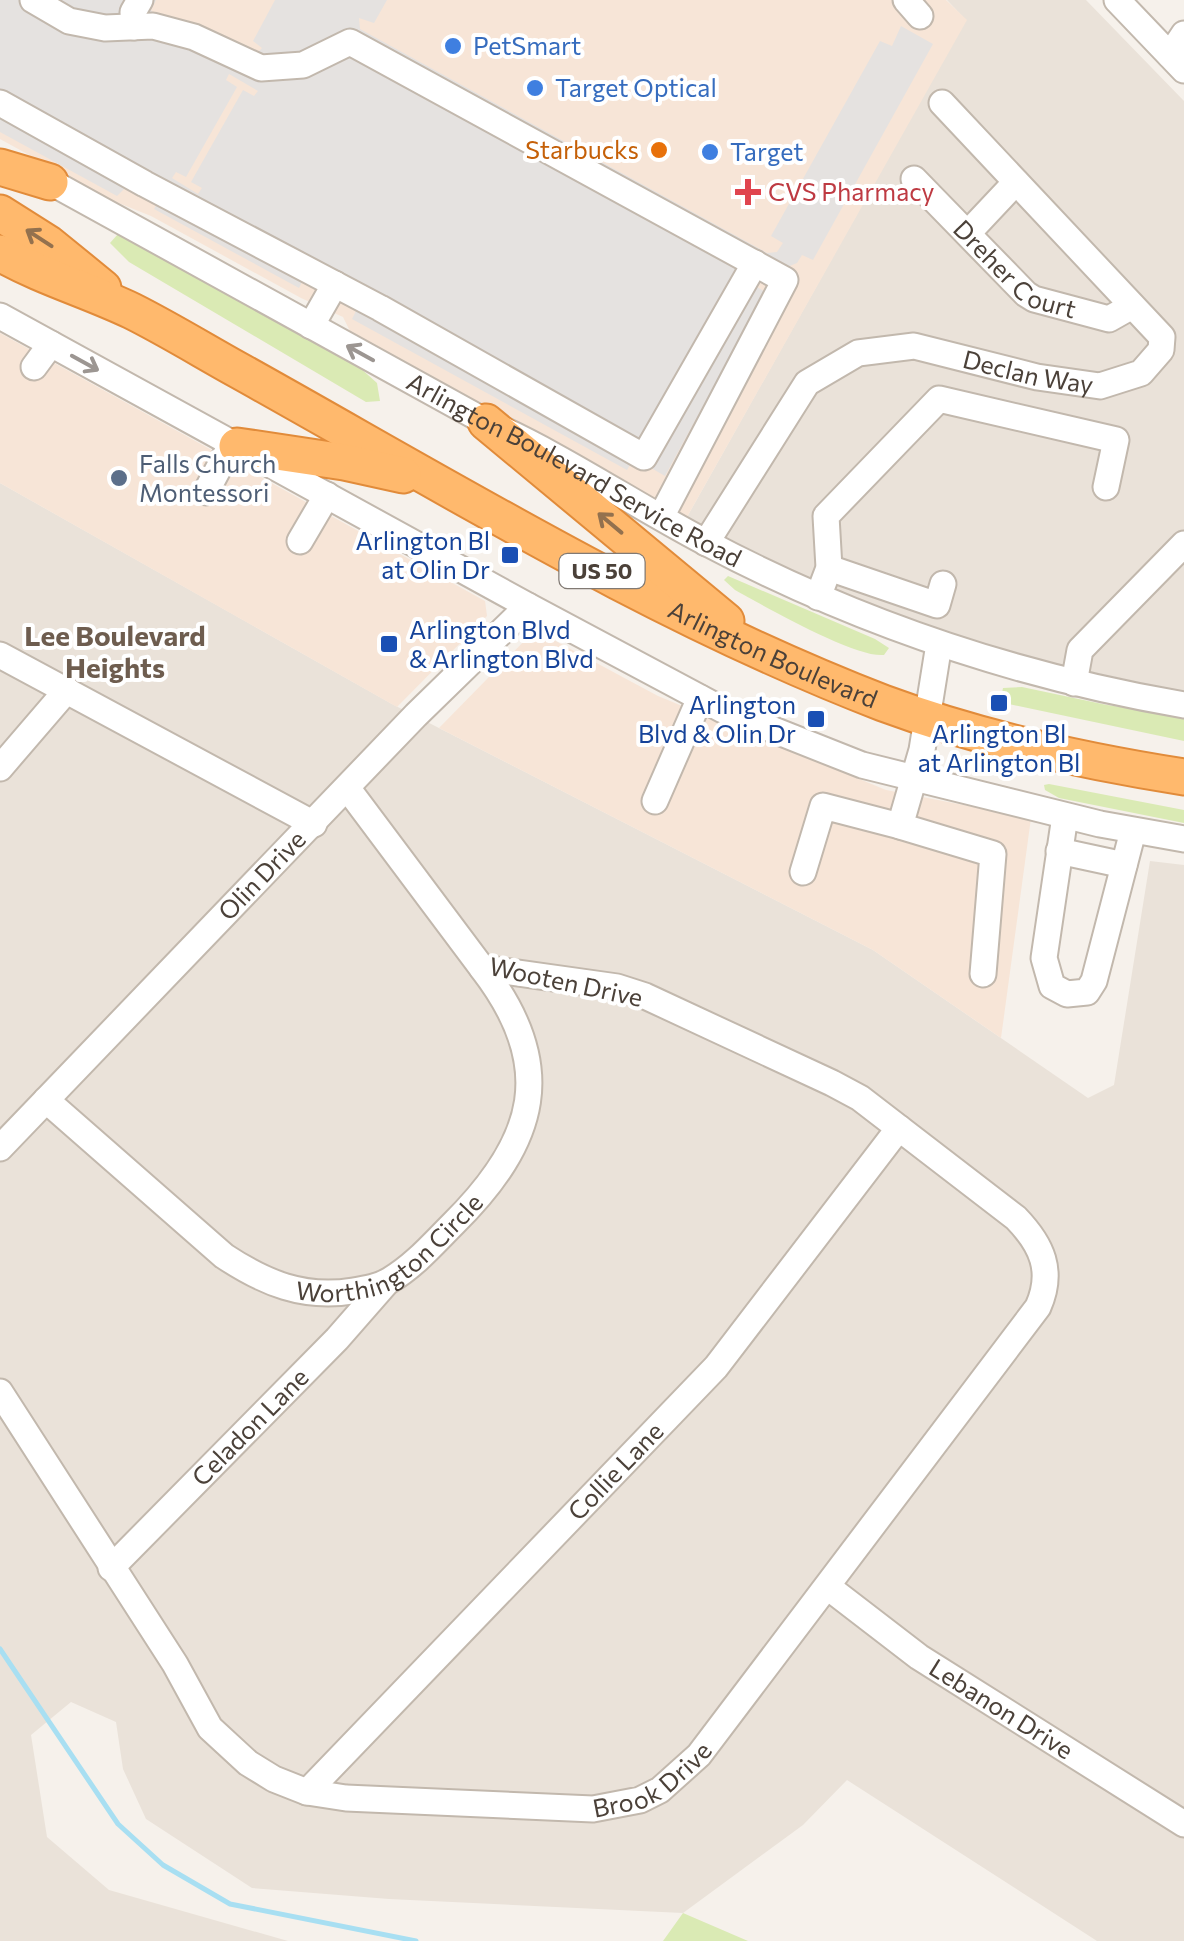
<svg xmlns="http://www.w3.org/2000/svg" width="1184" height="1941" font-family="Commissioner,sans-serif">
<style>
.residential{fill:#eae2d9}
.commercial{fill:#f7e5d7}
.green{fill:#daeab4}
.parking{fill:#e5e2e0;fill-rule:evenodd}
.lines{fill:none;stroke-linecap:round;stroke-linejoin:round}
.stream{stroke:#a8dff2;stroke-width:5}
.minor-casing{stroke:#c2b8ad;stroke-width:29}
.highway-casing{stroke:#e18b3a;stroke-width:39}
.minor{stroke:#fff;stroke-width:25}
.highway{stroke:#ffb96d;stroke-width:35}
.oneway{stroke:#93714e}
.oneway2{stroke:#9c9692}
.shop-dot{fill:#3f7fe0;stroke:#fff;stroke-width:4}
.food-dot{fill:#e8710a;stroke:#fff;stroke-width:4}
.health-dot{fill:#e0444e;stroke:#fff;stroke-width:4}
.service-dot{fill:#5c6f8a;stroke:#fff;stroke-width:4}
.transit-dot{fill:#1a4fb4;stroke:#fff;stroke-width:4}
.labels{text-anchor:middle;stroke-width:8;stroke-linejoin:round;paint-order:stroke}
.shield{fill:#fff;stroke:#817a74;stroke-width:2.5}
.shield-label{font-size:22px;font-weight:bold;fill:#4b4139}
.shop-label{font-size:25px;fill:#366cbe;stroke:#fff;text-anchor:start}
.food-label{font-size:25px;fill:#c56008;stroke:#fff;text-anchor:end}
.health-label{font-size:25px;fill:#be3a42;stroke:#fff;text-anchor:start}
.street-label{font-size:25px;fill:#4b4139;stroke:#fff}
.service-label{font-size:25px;fill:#4e5e75;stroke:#fff;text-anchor:start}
.transit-label{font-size:25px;fill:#164399;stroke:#fff;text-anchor:end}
.neighbourhood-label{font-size:28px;font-weight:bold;fill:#6e5d4f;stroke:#fff}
</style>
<rect width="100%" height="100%" fill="#f6f1eb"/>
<!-- residential -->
<path class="residential" d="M947,0H1086L1184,101V692L1060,665L977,643L881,610L809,579L687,517L966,20Z
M0,483L392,704L873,950L1088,1098L1114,1085L1150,861L1184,865V1941H1097L847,1780L803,1825L683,1913L389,1899L252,1888L146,1819L123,1769L116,1722L71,1702L31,1735L47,1837L109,1890L288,1941H0Z"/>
<!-- commercial -->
<path class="commercial" d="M0,0H946L967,20L687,517L350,331L343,317L301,298L151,216L111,200L0,139Z
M0,333L485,601L487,616L397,707L0,483Z
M535,630L658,696L886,790L1031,818L1001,1038L873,950L439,728Z"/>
<!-- green -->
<path class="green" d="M118,234L358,366L377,383L380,401L366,402L129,262L110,243Z
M728,576L875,639L889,648L884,655C855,658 764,606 735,590L724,580Z
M1022,687L1107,705L1184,716V741L1004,703L1001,698L1003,688Z
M1049,784L1184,810V823L1059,798L1045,790L1044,785Z
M683,1913L748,1941H663Z"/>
<!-- parking -->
<path class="parking" d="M0,0H156L151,10L153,13L187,21L255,55L262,48L253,41L275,0H387L374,23L359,18L360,29L767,253L777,252L783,243L771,236L880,41L892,46L901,26L933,44L813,260L802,255L797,263L757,279L754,285L765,292L665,476L634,458L627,470L352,319L358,307L304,278L299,288L154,209L161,197L128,185L117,196L0,132ZM229,74L258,91L254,96L243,90L191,182L202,188L198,194L172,178L176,172L186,177L237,87L226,80Z"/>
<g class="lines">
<!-- stream -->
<path class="stream" d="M0,1649L118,1824L163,1865L230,1904L416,1941"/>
<defs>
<g id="minor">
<path d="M33,0L69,21L105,28L153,26L194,37L261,68L303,65L350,42L785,280L661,517"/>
<path d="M906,0L920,16"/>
<path d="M1117,0L1184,70"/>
<path d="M134,27L133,12L140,0"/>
<path d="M1170,55L1184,34"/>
<path d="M0,103L145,184L380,308L644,457L755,263"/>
<path id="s1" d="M38,175L486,422C563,456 631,503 705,542C856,622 1016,676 1184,705"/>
<path id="s2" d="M914,179L1026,294L1034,299L1109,319L1132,306"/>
<path d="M968,233L1016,182"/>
<path d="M0,316L528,606L723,710L862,765L1100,824L1184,839"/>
<path d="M311,326L335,284"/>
<path d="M34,367L51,344"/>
<path d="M206,492L232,443"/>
<path d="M300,541L327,495"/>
<path id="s3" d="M706,543L807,383L858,353L914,346L1037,377L1100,386L1141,373L1161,350L1162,337L942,103"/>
<path d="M829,568L937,605L943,584"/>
<path d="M818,597L829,568L826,516L939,399L1116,440L1106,487"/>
<path d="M939,644L922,750L900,826L993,854L983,974"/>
<path d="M0,655L314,824"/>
<path d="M1074,683L1080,650L1184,544"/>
<path d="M0,768L67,690"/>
<path d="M655,801L700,698"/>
<path d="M1065,816L1044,958L1052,986L1067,994L1087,992L1094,981L1133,831"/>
<path d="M1059,851L1124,865"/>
<path d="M803,872L823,806L900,826"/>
<path id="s4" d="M46,1100L224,1256C265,1283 303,1299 353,1291C366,1289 379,1287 390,1280C414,1266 433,1244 453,1224C537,1141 558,1066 482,968"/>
<path id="s5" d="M0,1148L416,715L528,606"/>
<path id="s6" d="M0,1392L175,1664L210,1728L248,1763L274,1779L307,1792L346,1798L593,1809L640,1800L660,1790L699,1755L1038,1307C1054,1271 1042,1245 1016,1218L860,1098L832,1083L645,996L617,987L482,968L348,789"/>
<path id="s7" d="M111,1568L337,1339L386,1283"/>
<path id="s8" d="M828,1587L919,1657L1184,1824"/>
<path id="s9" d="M307,1792L716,1367L899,1128"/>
</g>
<g id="highway">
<path d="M0,167L50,182"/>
<path d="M0,213L49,244L103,288"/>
<path id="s10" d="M0,253C42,277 88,290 132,311C168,329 202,350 238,370C448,487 657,616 883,703C980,739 1082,761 1184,777"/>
<path d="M486,422L726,621"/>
<path d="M237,446L344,462L403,475"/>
</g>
</defs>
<!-- minor casing -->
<use href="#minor" class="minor-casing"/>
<!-- highway casing -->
<use href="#highway" class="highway-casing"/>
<!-- minor -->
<use href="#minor" class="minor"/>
<!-- highway -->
<use href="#highway" class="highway"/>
</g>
<!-- one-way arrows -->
<defs><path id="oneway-shaft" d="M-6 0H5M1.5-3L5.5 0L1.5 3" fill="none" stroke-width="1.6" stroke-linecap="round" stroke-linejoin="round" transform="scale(2.5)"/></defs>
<g class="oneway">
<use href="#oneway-shaft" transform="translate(39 238) rotate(-147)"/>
<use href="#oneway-shaft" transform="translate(610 523) rotate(-140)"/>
</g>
<g class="oneway2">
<use href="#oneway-shaft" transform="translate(360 353) rotate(-151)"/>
<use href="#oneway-shaft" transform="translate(85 363) rotate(29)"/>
</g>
<!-- markers -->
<g class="shop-dot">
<circle cx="453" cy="46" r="10"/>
<circle cx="535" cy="88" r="10"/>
<circle cx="710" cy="152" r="10"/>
</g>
<circle class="food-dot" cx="659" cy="150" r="10"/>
<path class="health-dot" d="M743 177h10v10h10v10h-10v10h-10v-10h-10v-10h10z"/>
<circle class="service-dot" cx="119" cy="478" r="10"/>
<g class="transit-dot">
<rect x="500" y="545" width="20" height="20" rx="5"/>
<rect x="379" y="634" width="20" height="20" rx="5"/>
<rect x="989" y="693" width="20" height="20" rx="5"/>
<rect x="806" y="709" width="20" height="20" rx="5"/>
</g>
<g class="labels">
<!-- shield labels -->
<rect class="shield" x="559.5" y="554" width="85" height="34" rx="8"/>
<g class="shield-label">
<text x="602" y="579">US 50</text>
</g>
<!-- shop labels -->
<g class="shop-label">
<text x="473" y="55">PetSmart</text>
<text x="555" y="97">Target Optical</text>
<text x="730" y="161">Target</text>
</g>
<!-- food labels -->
<g class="food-label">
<text x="639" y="159">Starbucks</text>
</g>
<!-- health labels -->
<g class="health-label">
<text x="768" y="201">CVS Pharmacy</text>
</g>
<!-- street labels -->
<g class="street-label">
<text dy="9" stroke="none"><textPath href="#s2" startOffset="138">Dreher Court</textPath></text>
<text dy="9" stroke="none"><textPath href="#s3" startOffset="422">Declan Way</textPath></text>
<text dy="9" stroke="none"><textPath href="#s1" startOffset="612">Arlington Boulevard Service Road</textPath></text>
<text dy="9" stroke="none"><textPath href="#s10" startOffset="872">Arlington Boulevard</textPath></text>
<text dy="9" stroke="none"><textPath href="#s5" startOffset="378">Olin Drive</textPath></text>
<text transform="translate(566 982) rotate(12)" y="9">Wooten Drive</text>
<text dy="9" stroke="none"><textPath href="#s4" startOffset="425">Worthington Circle</textPath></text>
<text dy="9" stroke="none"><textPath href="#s7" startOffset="198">Celadon Lane</textPath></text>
<text dy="9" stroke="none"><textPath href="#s9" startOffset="445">Collie Lane</textPath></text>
<text dy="9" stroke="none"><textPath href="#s8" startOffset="212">Lebanon Drive</textPath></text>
<text dy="9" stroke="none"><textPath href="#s6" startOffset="868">Brook Drive</textPath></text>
</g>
<!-- service labels -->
<g class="service-label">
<text x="139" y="473">Falls Church<tspan x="139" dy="29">Montessori</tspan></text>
</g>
<!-- transit labels -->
<g class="transit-label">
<text x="490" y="550">Arlington Bl<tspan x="490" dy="29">at Olin Dr</tspan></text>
<text x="409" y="639" text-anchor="start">Arlington Blvd<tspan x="409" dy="29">&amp; Arlington Blvd</tspan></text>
<text x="796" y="714">Arlington<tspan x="796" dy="29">Blvd &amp; Olin Dr</tspan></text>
<text x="999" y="743" text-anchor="middle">Arlington Bl<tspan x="999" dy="29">at Arlington Bl</tspan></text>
</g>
<!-- neighbourhood labels -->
<g class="neighbourhood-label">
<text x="115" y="646">Lee Boulevard<tspan x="115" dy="32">Heights</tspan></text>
</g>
</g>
</svg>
